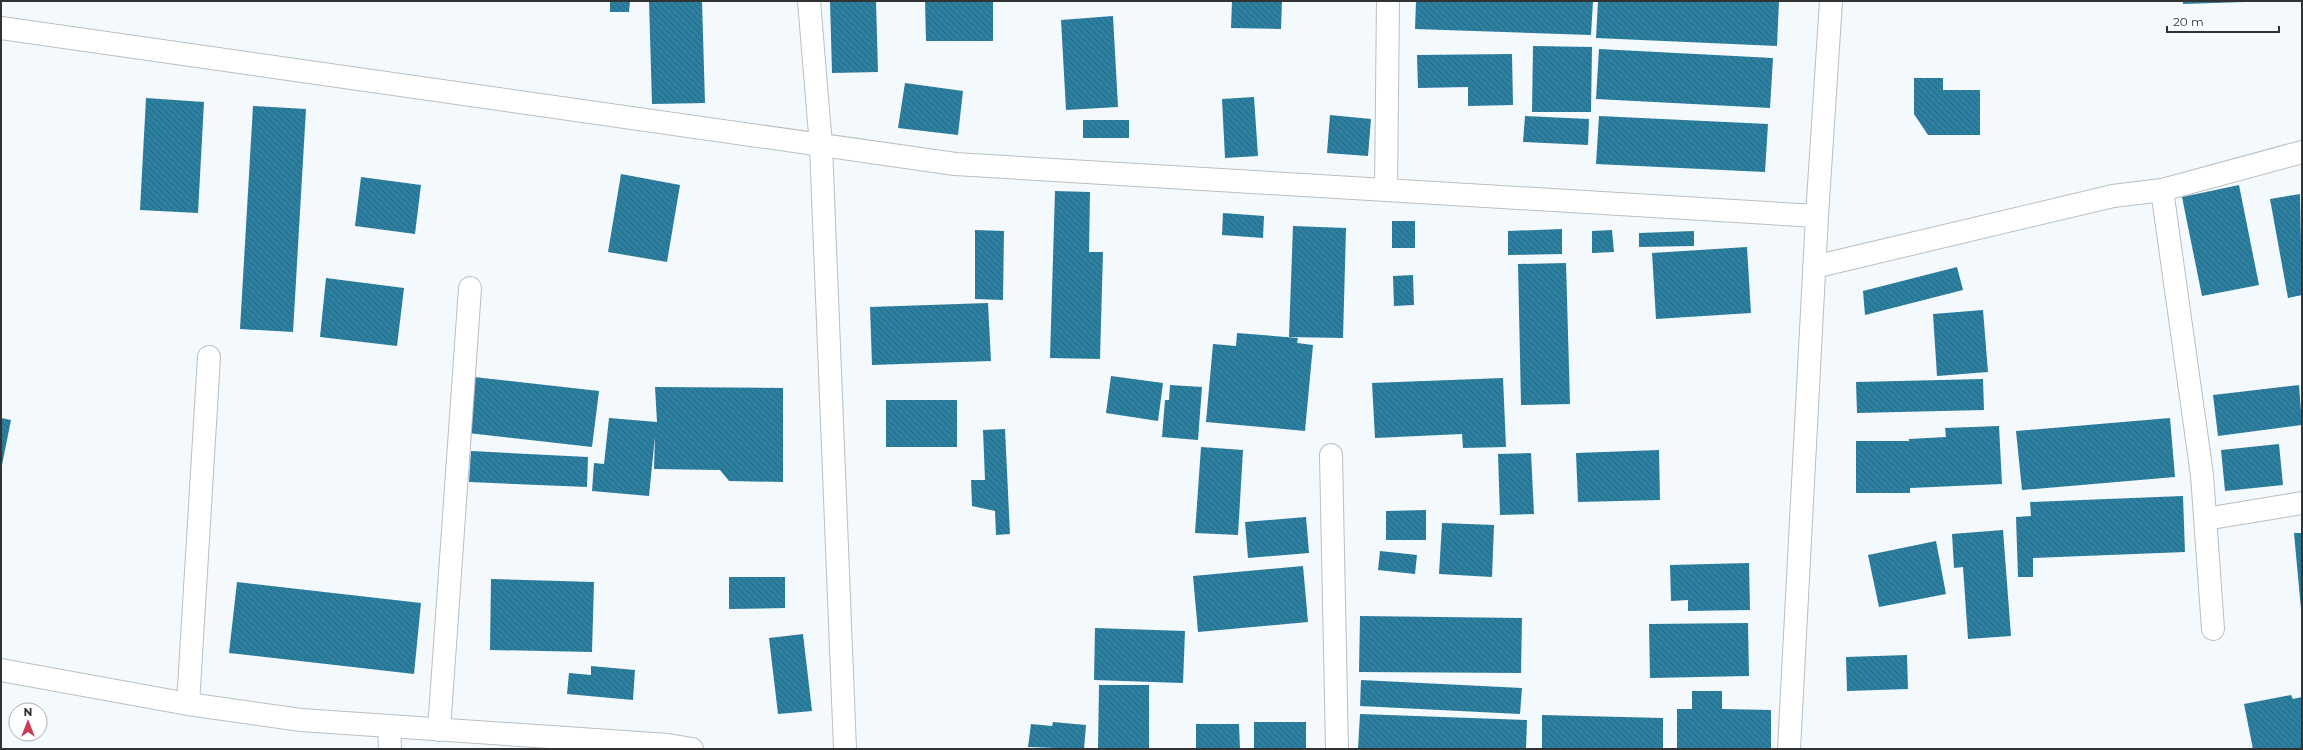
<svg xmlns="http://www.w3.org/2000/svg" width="2303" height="750" font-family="Montserrat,sans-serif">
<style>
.building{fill:url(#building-back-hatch)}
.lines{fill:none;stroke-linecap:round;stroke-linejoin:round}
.minor-casing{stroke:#b9bfc2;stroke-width:24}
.minor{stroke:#fff;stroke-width:22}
</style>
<defs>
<pattern id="building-back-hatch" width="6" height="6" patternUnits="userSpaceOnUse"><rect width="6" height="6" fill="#2d7fa0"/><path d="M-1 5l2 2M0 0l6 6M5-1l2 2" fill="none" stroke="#276983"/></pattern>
</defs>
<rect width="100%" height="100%" fill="#f3f9fc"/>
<!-- building -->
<path class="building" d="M610,1H630L629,12H610Z
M649,1H702L705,103L652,104Z
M830,1H876L878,72L832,73Z
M925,1H993V41H926Z
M1232,1H1282L1281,29L1231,28Z
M1416,1H1593L1591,35L1415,29Z
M1598,1H1779L1777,46L1596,38Z
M2183,1H2245V2L2183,4Z
M1113,16L1118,107L1066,110L1061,20Z
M1533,46L1592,47L1591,112H1532Z
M1599,49L1773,58L1770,108L1596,99Z
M1512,54L1513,105L1468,106V87L1418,88L1417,55Z
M1914,78H1943V90H1980V135H1928L1914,114Z
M905,83L963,91L958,135L898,128Z
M1254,97L1258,156L1225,158L1222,99Z
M146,98L204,102L198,213L140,210Z
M253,106L306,109L293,332L240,329Z
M1330,115L1371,119L1368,156L1327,153Z
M1525,116L1589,119L1588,145L1523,142Z
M1599,116L1768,124L1765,172L1596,164Z
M1083,120H1129V138H1083Z
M621,174L680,185L667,262L608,252Z
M361,177L421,185L415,234L355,226Z
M2239,185L2259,285L2202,296L2182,197Z
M1055,191L1090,192L1089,252H1103L1100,359L1050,358Z
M2300,194L2302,295L2288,298L2270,199Z
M1223,213L1264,216L1263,238L1222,235Z
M1392,221H1415V248H1392Z
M1293,226L1346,228L1343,338L1289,337Z
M1562,229V254L1508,255V231Z
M975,230L1004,231L1003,300L975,299Z
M1612,230L1614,252L1592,253V231Z
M1694,231V246L1639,247V233Z
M1747,247L1751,313L1656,319L1652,253Z
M1566,263L1570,404L1521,405L1518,264Z
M1957,267L1963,290L1865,315L1863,291Z
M1413,275L1414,305L1394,306L1393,276Z
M326,278L404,288L397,346L320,337Z
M988,303L991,361L872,365L870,307Z
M1983,310L1988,372L1937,376L1933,314Z
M1237,333L1298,338L1297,343L1313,345L1305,431L1206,422L1213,344L1236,346Z
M1111,376L1163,383L1158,421L1106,413Z
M474,377L599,391L592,447L468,433Z
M1503,378L1506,447L1463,448L1462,434L1375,438L1372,383Z
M1983,379L1984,410L1857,413L1856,382Z
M1170,385L1202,387L1198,440L1162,437L1165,400H1169Z
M2299,385L2302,425L2218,436L2213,395Z
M655,387L783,388V482L729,481L720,470L654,469L655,436L649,496L592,491L594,463L604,464L609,418L657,422Z
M886,400H957V447H886Z
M1,418L11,420L2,465H1Z
M2170,418L2175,477L2022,490L2016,431Z
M1999,426L2002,484L1910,488V493H1856V441H1909V439L1946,437L1945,428Z
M1005,429L1010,534L996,535L995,511L972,506L971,480H985L983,430Z
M2279,444L2283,485L2225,491L2221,450Z
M1201,447L1243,450L1238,535L1195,533Z
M1659,450L1660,500L1578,502L1576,453Z
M471,451L588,457L587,487L469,482Z
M1531,453L1534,514L1500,515L1498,454Z
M2183,496L2185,552L2033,558V577H2018L2016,517L2031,516L2030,502Z
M1426,510V540H1386V511Z
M1306,517L1309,553L1248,558L1245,522Z
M1442,523L1494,525L1492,577L1439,574Z
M2003,530L2011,636L1968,639L1963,567L1954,568L1952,534Z
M2294,533H2302V609H2301Z
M1936,541L1946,594L1879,607L1868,555Z
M1380,551L1417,555L1415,574L1378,570Z
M1749,563L1750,610L1688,611V600L1671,601L1670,565Z
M1303,566L1308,622L1198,632L1193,576Z
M729,577H785V608L729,609Z
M491,579L594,582L592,652L490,650Z
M237,582L421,603L414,674L229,653Z
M1360,616L1522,618L1521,673L1359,672Z
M1748,623L1749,676L1650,678L1649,624Z
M1095,628L1185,631L1183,683L1094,680Z
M803,634L812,711L778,714L769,638Z
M1907,655L1908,689L1847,691L1846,657Z
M591,666L635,670L633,700L567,694L569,673L591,675Z
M1361,680L1522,688L1520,714L1360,706Z
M1099,685H1149V749H1098Z
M1692,691H1722V709L1771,710V749H1677V709H1692Z
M2291,695L2293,699L2302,697V749H2253L2244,704Z
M1360,714L1527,720L1526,749H1358Z
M1542,715L1663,718V749H1542Z
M1053,722L1086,725L1084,749L1028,747L1031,724L1052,726Z
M1254,722H1306V749H1254Z
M1196,724H1239L1240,749H1196Z"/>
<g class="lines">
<defs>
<path id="minor" d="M809,1L821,146L845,749
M1,28L955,164L1817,216
M1386,190L1388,1
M2162,190L2202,475L2213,629
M1814,267L2113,196L2162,190L2302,152
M1331,455L1337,749
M2205,519L2302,503
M1,670L188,704L301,720L668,745L692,749
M188,704L209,357
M389,726L390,749
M439,730L470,288
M1789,749L1817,216L1831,1"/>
</defs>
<!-- minor casing -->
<use href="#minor" class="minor-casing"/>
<!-- minor -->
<use href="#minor" class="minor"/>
</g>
<!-- border -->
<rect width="2303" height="750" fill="none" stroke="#303234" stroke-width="4"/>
<!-- north arrow -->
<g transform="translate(28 722)"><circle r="19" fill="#ffffff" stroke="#acadae"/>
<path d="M0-3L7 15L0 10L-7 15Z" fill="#cb3b54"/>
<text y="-6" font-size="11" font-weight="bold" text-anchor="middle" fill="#303234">N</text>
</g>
<!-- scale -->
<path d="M2167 26v6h112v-6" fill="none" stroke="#303234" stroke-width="2"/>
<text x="2173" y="26" font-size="12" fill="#303234" stroke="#ffffff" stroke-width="3" paint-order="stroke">20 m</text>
</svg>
